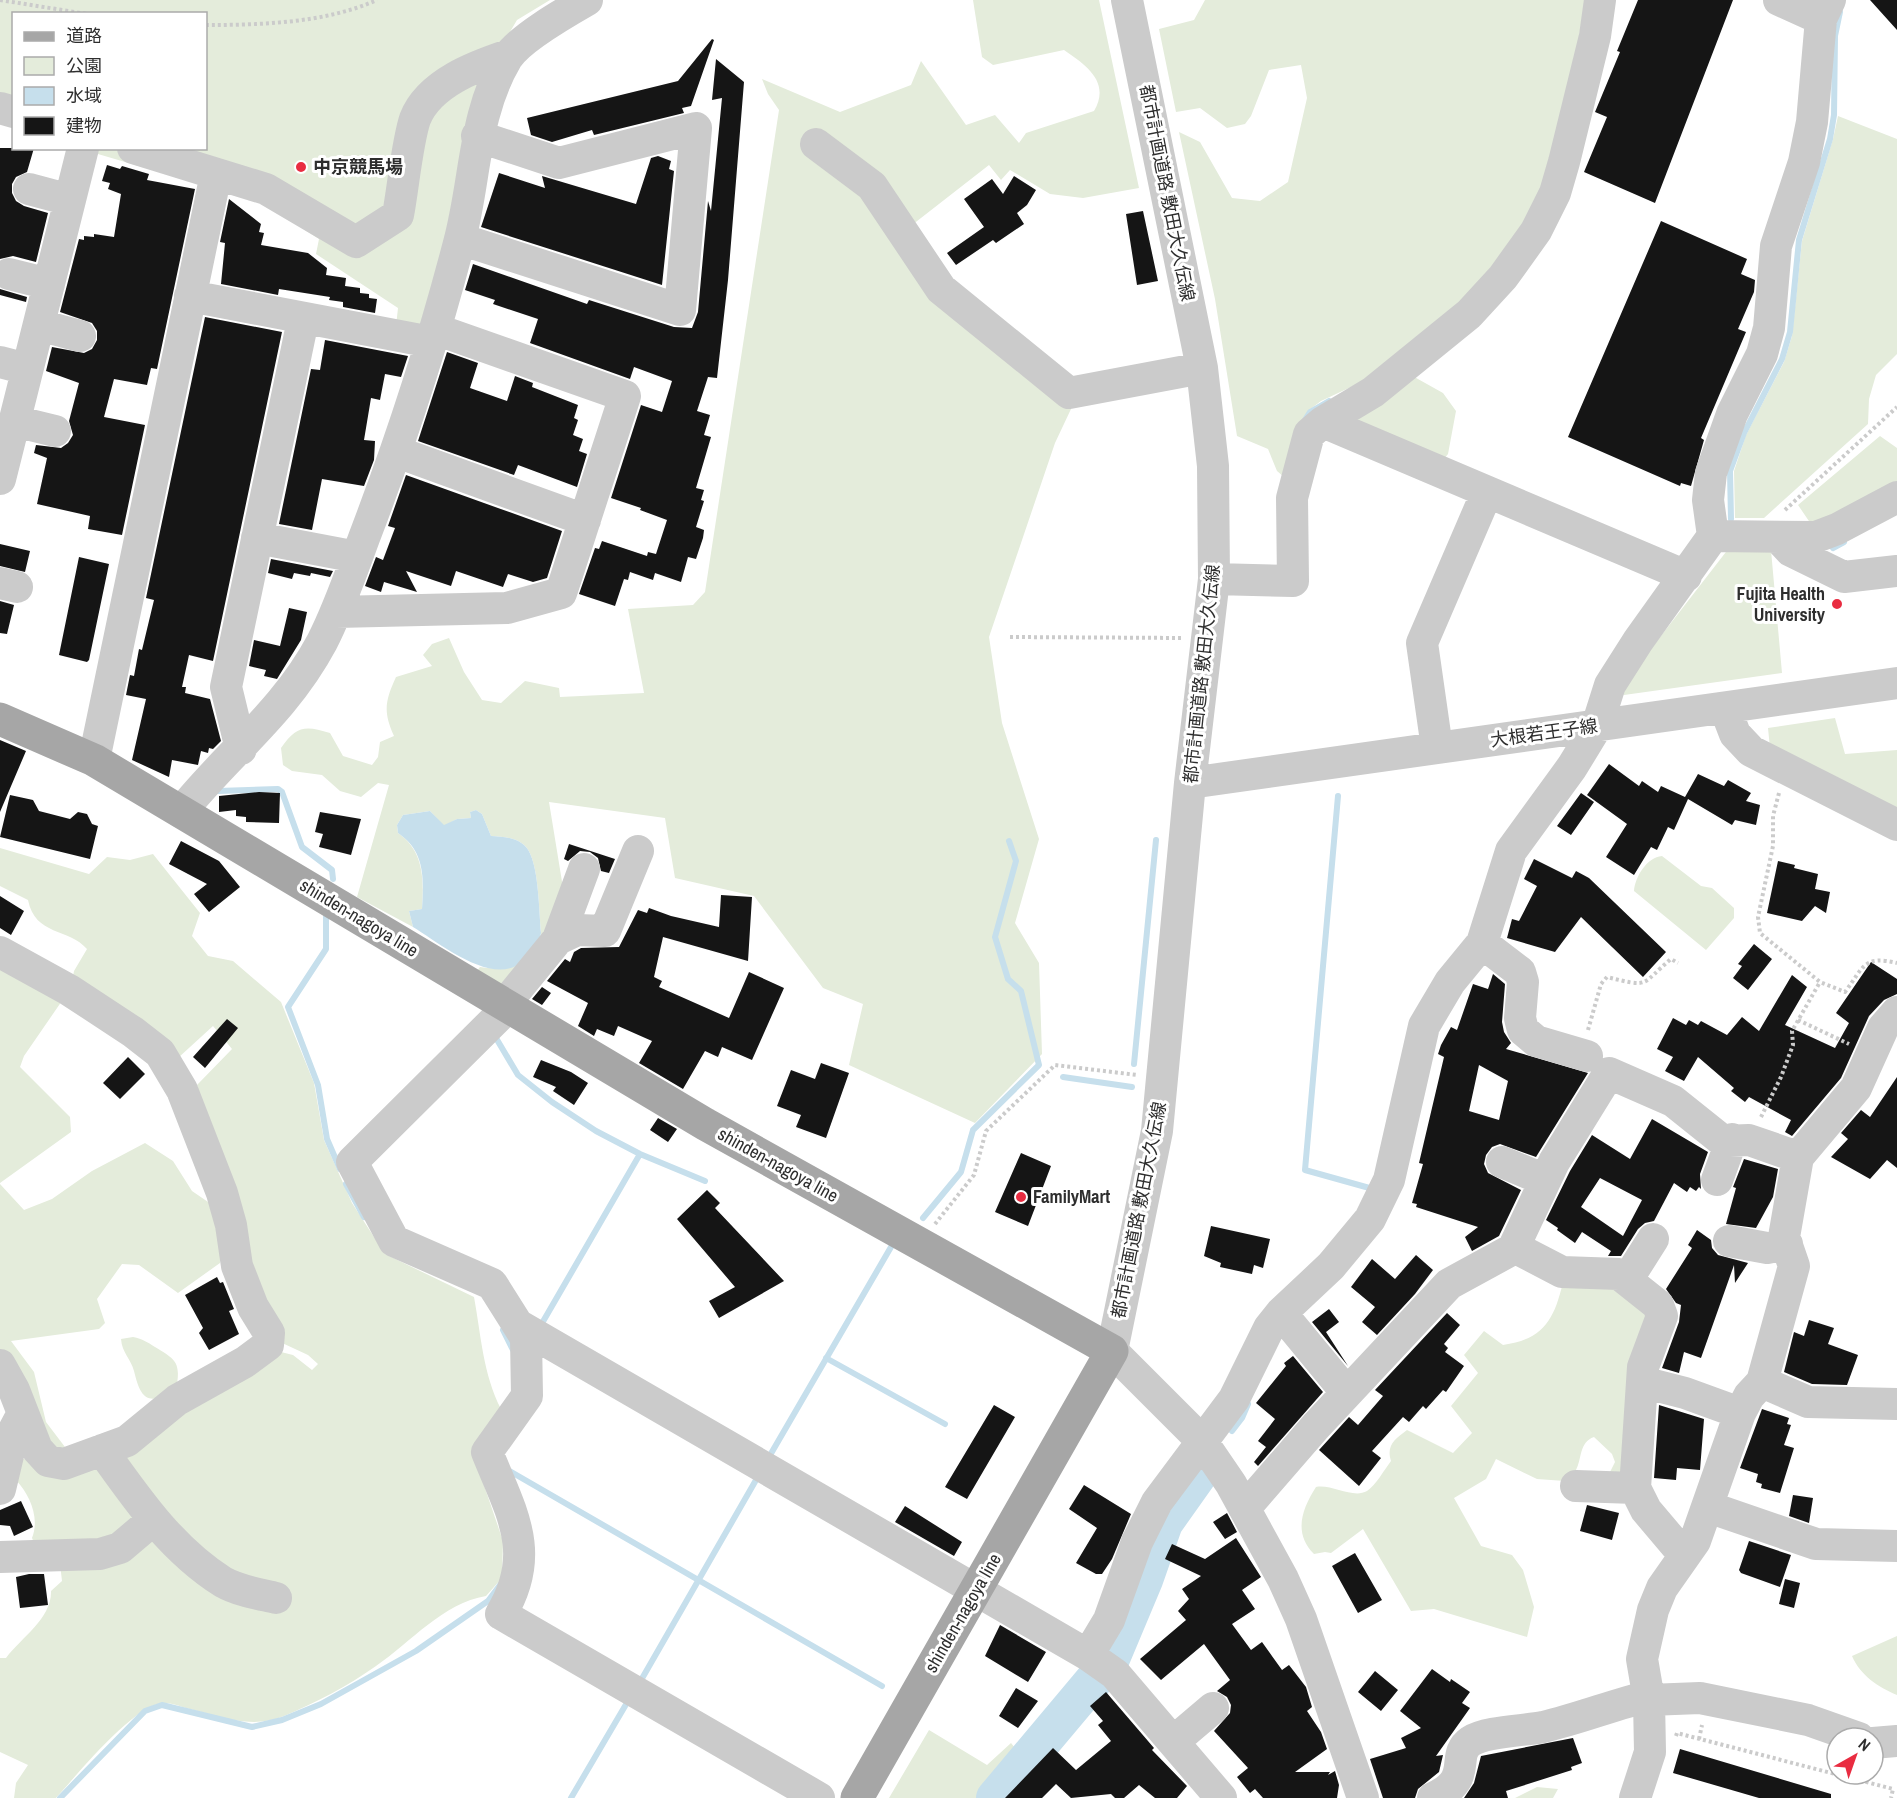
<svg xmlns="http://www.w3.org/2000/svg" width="1897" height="1798" font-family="'Archivo Narrow','Noto Sans JP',sans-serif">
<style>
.green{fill:#e4ecdb}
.water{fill:#c6dfec}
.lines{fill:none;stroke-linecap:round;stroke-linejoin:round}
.stream{stroke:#c6dfec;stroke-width:6}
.river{stroke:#c6dfec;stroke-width:38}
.building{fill:#151515;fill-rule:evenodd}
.path{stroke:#cbcbcb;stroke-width:4;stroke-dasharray:3 3;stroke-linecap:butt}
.minor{stroke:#cbcbcb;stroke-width:32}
.major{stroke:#a6a6a6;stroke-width:33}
.poi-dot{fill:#e92c41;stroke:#fff;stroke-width:2}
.labels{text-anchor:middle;stroke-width:6;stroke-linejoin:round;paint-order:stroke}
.poi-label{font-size:18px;font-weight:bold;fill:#2e2e2e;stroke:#fff;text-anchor:start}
.street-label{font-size:18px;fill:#2e2e2e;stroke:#fff}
</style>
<rect width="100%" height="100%" fill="#fff"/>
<!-- green -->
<path class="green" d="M0,0H550L517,20L495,57L438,278L418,330L396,326L398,308L316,254L319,239C284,217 246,188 203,185L81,149L206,148V14H14L13,128L0,123Z
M973,0H1099L1139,188L1083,198L1050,194L1010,170L1001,180L989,165L912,225L879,177L856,170L818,135L811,143L845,176L864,189L932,293L1071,409L1055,443L989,637L1002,723L1039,839L1015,923L1039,963L1042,1054L975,1123L849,1065L863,1004L823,988L754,896L675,878L665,818L549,802L565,900L553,937L508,991L477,971L480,967C507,972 536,963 541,933C539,913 539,861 526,847C517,837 503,837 491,836L482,814L476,810L470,812L471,818L457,819L444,826L430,811L403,815L397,825L398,833C424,851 424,879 422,909L409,911L413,927L357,897L389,785L378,783L361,797L340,791L322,775L292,771L283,765L281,748C296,726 305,725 330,733L343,756L372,765L378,757L380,742L394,736C383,712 385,701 396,677L432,666L423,655L432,644L449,638L464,672L482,700L501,703L525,681L559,688L560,697L644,693L628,609L693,605L705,592L779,110L768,94L762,79L840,112L911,85L921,61L966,125L995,115L1019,143L1026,133L1094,111C1111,82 1086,65 1064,50L993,65L982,57Z
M1205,0H1585L1578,43L1545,180L1534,207L1504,252L1453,311L1366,380L1321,401L1309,410L1297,427L1284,477L1277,471L1268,449L1237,436L1215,299L1179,132L1200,142L1232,198L1260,201L1288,182L1307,98L1301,65L1269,70L1251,116L1245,124L1227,128L1200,108L1176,112L1159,29L1194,20Z
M1838,116L1897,139V354L1876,375L1869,399L1868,424L1764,518H1735L1734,471L1746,435L1784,362L1792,336L1802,241L1833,139Z
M1409,374L1443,393L1456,411L1448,454L1440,464L1349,416Z
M1880,436L1897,448V486L1813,527L1798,505Z
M1729,548L1771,550L1782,673L1624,695L1621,693L1633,672Z
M1835,718L1845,754L1897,750V814L1770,748L1768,728Z
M0,848L89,874L107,857L130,860L153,854L200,913L192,936L208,956L233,961L281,1002L314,1083L324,1140L352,1203L385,1254L474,1297C481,1335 483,1374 501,1409L472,1450L503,1541L502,1578L486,1596C443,1603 411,1642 376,1666C348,1686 315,1703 284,1716C250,1730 220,1716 186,1708C180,1706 171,1703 164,1703C135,1703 76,1776 56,1798H14L16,1783L28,1765L0,1752V1658H6C22,1637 52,1618 51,1591L62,1581L60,1564L153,1526L218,1572L111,1453L281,1352L293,1355L312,1370L318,1364L308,1355L280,1342L259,1308L197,1085L232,1049L213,1026L178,1058L72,981L74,971L87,949C69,928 35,936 28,900L0,886Z
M1662,856L1701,886L1712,888L1734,908V918L1706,950L1634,891C1635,877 1647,857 1662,856Z
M0,959L66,995L24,1056L20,1067L70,1117L71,1132L0,1183Z
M145,1143L173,1161L192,1191L211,1204L224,1236L220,1263L178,1293L139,1265L122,1264L97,1299L105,1323L99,1329L11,1341L34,1372L46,1422L68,1451L54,1458L0,1357V1184L24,1210L52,1199L92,1171Z
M1564,1278L1586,1279L1650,1302L1628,1479L1609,1474L1615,1462L1612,1454L1594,1437C1579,1442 1582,1459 1576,1470C1574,1475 1569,1478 1565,1481L1537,1479L1496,1459L1486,1479L1454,1498L1481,1546L1512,1555L1523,1570L1534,1607L1527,1637L1434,1609L1411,1611L1363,1529L1331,1553L1325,1552L1314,1554C1293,1533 1302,1509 1316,1487C1332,1484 1353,1499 1367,1491C1376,1485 1384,1470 1391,1461C1386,1445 1395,1439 1407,1430L1453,1453L1472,1433L1451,1406L1478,1373L1464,1355L1484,1331L1503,1345C1546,1339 1555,1317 1564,1278Z
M133,1337C143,1339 147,1342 155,1347C177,1360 181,1363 176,1390C148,1406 141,1400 134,1371C131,1359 122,1353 121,1339Z
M29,1456L100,1457L148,1520L114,1545H35L32,1538C40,1518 30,1495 16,1480V1463Z
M1897,1636V1695C1878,1687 1860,1675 1852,1656Z
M929,1730L987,1765L1011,1743L1019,1753L979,1798H889Z
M1537,1787L1558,1789L1553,1798H1515Z"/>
<!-- water -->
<path class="water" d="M476,810L482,814L491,836C503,837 517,837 526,847C539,861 539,913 541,933C539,944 534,949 527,957C498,992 441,944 413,927L409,911L422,909C424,878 425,851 398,833L397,825L403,815L430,811L444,825L457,819L471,818L470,812Z"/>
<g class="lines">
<!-- stream -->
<path class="stream" d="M1305,420L1310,412L1329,401
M1731,519L1730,471L1744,433L1782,359L1790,332L1799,240L1830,139L1834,115L1835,36L1840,12
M1833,548L1844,542
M218,791L278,789L282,792L302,847L332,870L333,879
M1338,796L1305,1170L1373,1189
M326,917V949L288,1007L318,1085L327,1139L340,1169
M496,1038L518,1075L552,1102L596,1131L640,1154L705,1181
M1134,1064L1156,840
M1063,1077L1132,1087
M346,1184L364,1217
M923,1218L961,1172L973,1130L1039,1065L1021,991L1008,979L995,937L1016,861L1009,841
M541,1325L640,1154
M503,1330L513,1350
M826,1358L945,1424
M1232,1431L1242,1418L1248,1404
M769,1457L891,1247
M506,1469L882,1686
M640,1682L756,1480
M60,1798L145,1711L162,1705L252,1727L282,1720L321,1704L416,1651L488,1601L500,1585
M571,1798L628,1701"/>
<!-- river -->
<path class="river" d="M995,1798L1110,1661L1144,1580L1164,1523L1198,1475"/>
</g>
<!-- building -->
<path class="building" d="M1638,0H1733L1655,203L1584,172L1607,117L1595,112L1620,52L1617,51Z
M1870,0H1897V30Z
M712,39L714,40L691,106L682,108L684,113L594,135L592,130L552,142L531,135L527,118L678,81Z
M716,59L744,82L728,280L717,378L708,377L697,411L710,415L704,435L711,437L696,488L704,490L701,500L704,501L696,527L704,530L703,538L696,559L688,557L681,582L655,573L653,580L630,572L628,580L624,579L615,606L579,594L595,548L599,549L602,541L647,556L648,552L656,554L667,520L640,510L641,508L611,498L641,405L662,412L672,381L634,367L630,379L530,343L538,319L493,304L495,300L465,290L473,264L587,304L589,300L674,327L692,328L698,312L708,201L711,211L722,98L712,100Z
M0,148H34L27,172L16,177L12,184V193L16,201L24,206L48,213L36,262L13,256L0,259Z
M658,156L671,161L669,169L674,171L662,285L481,227L499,173L545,188L542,176L636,204L651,158Z
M107,165L120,169L122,166L149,174L147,180L195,189L157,369L151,368L147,385L114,379L104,417L145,425L122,535L88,529L90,516L37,504L47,458L34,453L36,445L61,448L68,443L73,435L69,421L79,383L46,371L52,347L84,353L92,349L97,340V331L92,323L60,312L79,239L84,240V236L94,237V234L114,237L121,194L108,189L110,183L102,181Z
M1014,176L1036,190L1027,205L1017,213L1024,224L996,243L993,240L956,265L947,253L984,227L964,199L992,179L1003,194Z
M229,199L261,224L259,232L264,233L261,245L308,253L327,268L326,275L346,278L345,286L360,288V293L369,294V298L377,299L375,313L343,307V302L329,300L330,297L279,289L278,295L221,284L225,243L220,242Z
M1143,211L1158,281L1137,285L1126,214Z
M1661,221L1747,259L1741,274L1755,280L1754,292L1738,329L1746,332L1701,438L1704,440L1691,486L1681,483L1680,486L1568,437Z
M0,289L27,297L26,302L0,295Z
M205,317L282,332L213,661L189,655L182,687H186L185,693L210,699L221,741L213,749L209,748L208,753L201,751L198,765L172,760L169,777L132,760L146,699L126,695L130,675L134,676L139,649L142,650L154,600L146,598Z
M325,340L408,356L401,377L385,374L380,400L371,398L364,440L375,441L374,460L364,486L322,479L312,530L279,524L311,369L320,370Z
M447,352L478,363L470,388L507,401L515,376L533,383L532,387L578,405L574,418L578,420L573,435L583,439L579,451L587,454L577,487L518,465L514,475L418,441Z
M406,475L562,531L547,578L533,582L508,574L503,587L456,571L451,586L406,571L417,592L384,582L381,592L365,586L376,557L383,560L395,528L388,526Z
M0,544L30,551L25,572L0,566Z
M79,557L109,564L89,660L87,662L59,655Z
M271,559L333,571L330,577L311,573L310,576L294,573L292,579L268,573Z
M0,601L14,605L7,634L0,633Z
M289,608L307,612L301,640L277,679L264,676L266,670L249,666L254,640L280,646Z
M0,740L26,751L0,812Z
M1609,764L1639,786L1642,781L1658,792L1661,786L1685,797L1698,774L1724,786L1728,780L1751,793L1746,801L1760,805L1756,825L1735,820L1732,825L1688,799L1674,830L1668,827L1657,850L1651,847L1634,875L1606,857L1627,824L1587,795Z
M259,792L280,793L279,823L246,822V817L236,816V810L219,812V796Z
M1581,793L1594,802L1571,835L1557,826Z
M10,795L33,800L39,811L70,819L78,812L87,814L92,824L98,826L90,859L0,837Z
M320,812L361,819L351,855L319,847L323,834L315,832Z
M181,841L219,861L240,887L209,912L194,894L207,884L169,864Z
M569,844L615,859L609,873L601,871L598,858L590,852L580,851L568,861L564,859Z
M1534,859L1572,878L1576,871L1589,878L1666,952L1643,977L1581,917L1555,952L1507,938L1512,919L1519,921L1537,886L1524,879Z
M1778,861L1795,865L1794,868L1818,874L1815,889L1830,892L1826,913L1815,906L1802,921L1767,913Z
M721,895L752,897L748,961L663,937L654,977L662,981L659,987L729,1018L749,972L784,988L752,1060L722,1047L718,1057L705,1051L683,1089L639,1063L652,1041L618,1026L614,1036L597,1029L594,1036L578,1026L588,1003L547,981L565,959L570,962L574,952L581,948L619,947L638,910L647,913L649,908L671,916L719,927Z
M0,896L24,911L11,935L0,928Z
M1754,944L1772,959L1748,990L1733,978L1742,966L1738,964Z
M1871,962L1897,979V994L1884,1000L1869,1016L1841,1078L1792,1136L1785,1132L1791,1120L1749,1097L1745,1102L1731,1091L1734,1088L1698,1057L1684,1081L1665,1071L1673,1057L1657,1049L1673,1018L1686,1025L1689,1020L1698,1025L1701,1021L1727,1035L1742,1017L1759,1031L1792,975L1807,987L1785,1025L1835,1048L1849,1023L1836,1013Z
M1493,974L1505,984L1502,1022L1504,1032L1511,1043L1506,1049L1588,1073L1536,1157L1500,1144L1492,1147L1486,1155L1484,1164L1488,1173L1521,1190L1499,1236L1472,1251L1465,1237L1478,1227L1416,1207L1417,1204L1412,1203L1423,1164L1419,1163L1444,1057L1438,1054L1441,1045L1451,1027L1457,1030L1473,984L1488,989ZM1479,1065L1508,1081L1499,1120L1469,1111Z
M542,987L551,993L542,1005L532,999Z
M227,1019L238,1028L205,1068L193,1057Z
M128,1057L145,1074L120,1099L103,1083Z
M541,1060L571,1072L588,1083L574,1105L553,1091L556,1087L533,1077Z
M821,1063L849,1073L826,1138L796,1127L801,1115L777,1106L791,1070L815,1079Z
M1897,1077V1168L1887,1160L1870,1179L1831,1157L1848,1139L1841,1133L1861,1110L1870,1117Z
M658,1118L677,1129L668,1142L650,1130Z
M1652,1119L1708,1152L1700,1174L1701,1189L1699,1187L1696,1191L1690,1187L1687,1192L1674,1183L1654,1221L1645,1223L1638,1229L1621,1256H1608L1611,1251L1582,1232L1575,1243L1557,1230L1558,1228L1546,1220L1570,1171L1592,1135L1630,1159ZM1600,1178L1642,1200L1623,1236L1581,1207Z
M1021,1153L1051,1166L1028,1226L995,1212Z
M1744,1159L1778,1169L1773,1197L1756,1228L1726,1224L1736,1188L1733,1187Z
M707,1190L720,1203L715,1208L784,1281L719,1318L709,1301L735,1287L677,1219Z
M1211,1226L1270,1239L1263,1268L1254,1265L1252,1274L1220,1267L1221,1263L1204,1256Z
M1697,1230L1711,1240L1712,1248L1718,1255L1748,1263L1735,1283L1734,1265L1701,1358L1684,1352L1679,1373L1662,1368L1679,1322L1681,1305L1676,1303L1666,1289L1692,1248L1688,1245Z
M1416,1255L1433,1270L1415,1294L1377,1335L1362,1322L1375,1307L1351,1287L1372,1259L1395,1279Z
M217,1277L220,1283L223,1282L234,1309L229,1311L239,1334L209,1350L199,1333L203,1328L185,1295Z
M1329,1309L1339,1322L1326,1332L1348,1366L1312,1322Z
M1447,1313L1460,1325L1444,1344L1448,1348L1445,1352L1464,1366L1446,1392L1443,1390L1426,1409L1423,1406L1409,1422L1403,1417L1372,1451L1381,1458L1359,1486L1319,1450L1349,1417L1358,1425L1383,1396L1375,1390Z
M1809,1320L1834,1328L1828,1344L1858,1355L1847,1385L1812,1384L1784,1372L1794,1332L1804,1336Z
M1293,1356L1323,1392L1258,1466L1254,1462L1266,1447L1258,1441L1275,1419L1256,1403L1286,1366L1284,1363Z
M994,1405L1015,1417L967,1499L945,1487Z
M1659,1405L1704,1419L1700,1470L1677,1468L1676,1480L1654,1478Z
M1762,1409L1789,1418L1787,1424L1791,1425L1784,1445L1794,1448L1780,1493L1761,1488L1762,1484L1756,1482L1758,1474L1740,1468Z
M1084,1485L1131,1514L1112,1559L1102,1574H1096L1076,1563L1097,1528L1069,1509Z
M1793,1495L1813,1498L1809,1523L1789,1516Z
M21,1501L33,1527L14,1536L10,1526L0,1525V1510Z
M1587,1505L1619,1513L1612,1540L1580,1531Z
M905,1506L962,1542L954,1556L895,1522Z
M1227,1513L1237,1532L1225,1539L1213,1522Z
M1236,1538L1261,1577L1242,1590L1255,1609L1232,1624L1251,1650L1262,1642L1282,1670L1289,1665L1306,1687L1312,1707L1307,1711L1321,1732L1327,1749L1295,1772H1330L1328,1775L1335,1771L1339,1785L1337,1798H1263L1255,1789L1250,1793L1237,1777L1248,1768L1214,1731L1230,1713L1231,1705L1227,1697L1217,1691L1230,1680L1204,1644L1161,1680L1140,1659L1186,1620L1178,1611L1189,1599L1182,1589L1201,1576L1165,1559L1172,1544L1205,1559Z
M1749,1541L1791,1555L1780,1587L1741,1573L1739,1570Z
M1355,1553L1382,1600L1358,1613L1332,1566Z
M29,1574H44L48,1605L20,1608L16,1577Z
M1785,1579L1800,1583L1794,1608L1779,1604Z
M1000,1625L1046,1652L1028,1682L985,1656Z
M1432,1669L1450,1682L1451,1679L1470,1692L1462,1703L1470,1708L1436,1756L1443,1755L1439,1772L1418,1789L1415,1798H1383L1370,1759L1406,1748L1401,1738L1421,1728L1400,1711Z
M1375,1671L1398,1690L1381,1711L1358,1692Z
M1016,1688L1038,1701L1018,1728L999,1716Z
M1106,1692L1154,1748L1152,1750L1187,1786L1177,1798H1155L1139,1785L1124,1798H1115L1111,1794L1071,1798L1056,1784L1042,1798H1005L1053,1748L1076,1770L1111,1741L1098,1725L1103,1721L1090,1706Z
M1573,1738L1582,1763L1571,1767L1572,1770L1506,1791L1508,1798H1464L1474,1783L1481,1756Z
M1680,1749L1831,1794V1798H1759L1673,1773Z"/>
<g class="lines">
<!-- path -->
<path class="path" d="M0,0L87,14
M206,25C262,25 325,23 377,0
M1785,510L1897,407
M1010,637L1183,638
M1779,793L1773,816V846L1758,917L1760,933L1820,982L1845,992C1864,967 1863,955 1897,963
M1798,1020L1849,1044
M1588,1030L1601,984L1607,977C1651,988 1640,985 1671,959L1678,963
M1761,1117L1781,1077L1793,1045L1792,1031L1820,982
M935,1224L974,1175L986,1131L1055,1065L1137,1075
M1676,1736L1677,1733L1893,1789L1891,1798
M1699,1739L1702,1725"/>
<!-- minor -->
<path class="minor" d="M1127,0L1202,368L1213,466L1214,579L1190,783L1157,1131L1112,1351L1201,1440L1231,1484L1283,1579L1301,1619L1363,1798
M1779,0L1821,19
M0,108L14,112
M816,144L872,186L941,289L1069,393L1202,368
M133,148L266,189L356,242L398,215C403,189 407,143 415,119C429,83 476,66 509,55
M29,189L70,200
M460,239L680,310L696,128L559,163L477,136
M9,274L49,284
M190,296L431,342
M39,325L80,336
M0,362L27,369
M14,421L55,431
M1323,422L1686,576
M397,452L585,520
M0,479L83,148
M1713,536L1816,537L1837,529L1897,497
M1778,537L1791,551L1844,577L1897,571
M257,538L357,557
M1214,579L1293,581L1292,498L1309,434L1323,422L1373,392L1469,314L1503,277L1536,231L1555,193L1564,162L1595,36L1600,0
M0,583L17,587
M336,612L507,608L561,593L625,396L435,329
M1725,708L1735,734L1751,751L1897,825
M1437,748L1422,643L1487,492
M241,749L226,687L303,320
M94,760L216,174
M1190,783L1897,683
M181,812C229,752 284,713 322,642C339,609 351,573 364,538C401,441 433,343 459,243C476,180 473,115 507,58C520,38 566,12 587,0
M558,939L577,930L605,931L638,851
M1482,943L1520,972L1523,982L1520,1018L1523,1030L1536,1041L1587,1056
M0,952L69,990L133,1032L160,1053L182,1090L222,1193L231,1225L237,1266L253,1307L269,1333L268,1345L245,1362L177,1400L127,1441L64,1464L48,1461L37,1449L14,1390L0,1365
M505,1004L558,939L584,869
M508,1007L352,1162L394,1241L492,1284L526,1338L527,1396L487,1452C511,1512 538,1553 501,1614L819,1798
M1502,1162L1545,1180
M1717,1180L1732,1139
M1729,1241L1767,1248L1787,1244
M1514,1247L1562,1272L1619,1274L1658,1305L1662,1316L1643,1367L1635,1488L1646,1510L1684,1555
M1627,1280L1653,1239
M1281,1313L1347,1393
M520,1326L1088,1655L1115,1674L1221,1798
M1642,1382L1685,1393L1740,1413
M1762,1382L1794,1266L1784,1237L1798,1157L1856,1088L1883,1028L1897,1012
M102,1450C137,1499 171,1549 223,1582C239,1591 259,1594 276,1598
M1576,1486L1635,1488
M0,1489L14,1430L23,1413
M1708,1507L1816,1544L1897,1546
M1245,1508L1316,1426L1449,1284L1513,1249L1554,1162L1609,1073L1673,1101L1723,1141L1749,1140L1798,1157
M0,1557L100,1554L120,1548L153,1520
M1088,1655L1109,1620L1137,1542L1157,1502L1234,1399L1269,1328L1281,1313L1331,1266L1370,1219L1389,1180L1424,1026L1450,982L1482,943L1511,851L1572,767L1597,726L1610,685L1638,641L1713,536L1708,500L1711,473L1732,414L1762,354L1769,328L1776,246L1804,162L1812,122L1821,19L1830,0
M1649,1700L1700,1698L1808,1720L1859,1738
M1173,1742L1213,1708
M1873,1743L1897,1741
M1433,1798C1476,1778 1449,1756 1471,1741C1487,1731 1523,1731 1543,1727C1578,1719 1613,1705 1649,1696
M1635,1798L1650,1752L1649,1700L1642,1659L1653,1610L1662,1588L1695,1541L1740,1413L1749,1396L1762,1382L1808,1402L1897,1404"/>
<!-- major -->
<path class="major" d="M0,719L94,760L705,1124L1112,1351L857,1798"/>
</g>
<!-- markers -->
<g class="poi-dot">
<circle cx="301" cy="167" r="6"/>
<circle cx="1837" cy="604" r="6"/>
<circle cx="1021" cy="1197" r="6"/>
</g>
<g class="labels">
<!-- poi labels -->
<g class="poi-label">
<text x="313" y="173">中京競馬場</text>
<text x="1825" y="600" text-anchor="end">Fujita Health<tspan x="1825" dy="21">University</tspan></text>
<text x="1033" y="1203">FamilyMart</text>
</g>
<!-- street labels -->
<g class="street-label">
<text transform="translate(1167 193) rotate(79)" y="6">都市計画道路 敷田大久伝線</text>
<text transform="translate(1202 674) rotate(-84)" y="6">都市計画道路 敷田大久伝線</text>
<text transform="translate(1544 733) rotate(-8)" y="6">大根若王子線</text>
<text transform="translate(359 918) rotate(31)" y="6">shinden-nagoya line</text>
<text transform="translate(778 1165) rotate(29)" y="6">shinden-nagoya line</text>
<text transform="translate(1139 1210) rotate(-79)" y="6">都市計画道路 敷田大久伝線</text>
<text transform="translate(963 1613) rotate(-60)" y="6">shinden-nagoya line</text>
</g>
</g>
<!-- legend -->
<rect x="12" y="12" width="195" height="138" fill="#ffffff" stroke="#ababab" stroke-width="1.5"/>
<rect x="24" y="32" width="30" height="9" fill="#a6a6a6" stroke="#ababab" stroke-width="1.5"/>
<text x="66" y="42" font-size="18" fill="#2e2e2e">道路</text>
<rect x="24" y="57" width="30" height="18" fill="#e4ecdb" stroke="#ababab" stroke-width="1.5"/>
<text x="66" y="72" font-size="18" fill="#2e2e2e">公園</text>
<rect x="24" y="87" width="30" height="18" fill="#c6dfec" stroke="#ababab" stroke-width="1.5"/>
<text x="66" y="102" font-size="18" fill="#2e2e2e">水域</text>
<rect x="24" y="117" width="30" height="18" fill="#151515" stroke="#ababab" stroke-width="1.5"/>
<text x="66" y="132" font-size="18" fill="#2e2e2e">建物</text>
<!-- north arrow -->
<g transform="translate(1855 1756) rotate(40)"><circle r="28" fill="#ffffff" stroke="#ababab" stroke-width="1.5"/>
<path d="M0-4.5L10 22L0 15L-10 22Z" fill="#e92c41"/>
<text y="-9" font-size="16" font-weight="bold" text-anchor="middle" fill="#2e2e2e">N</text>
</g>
</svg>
